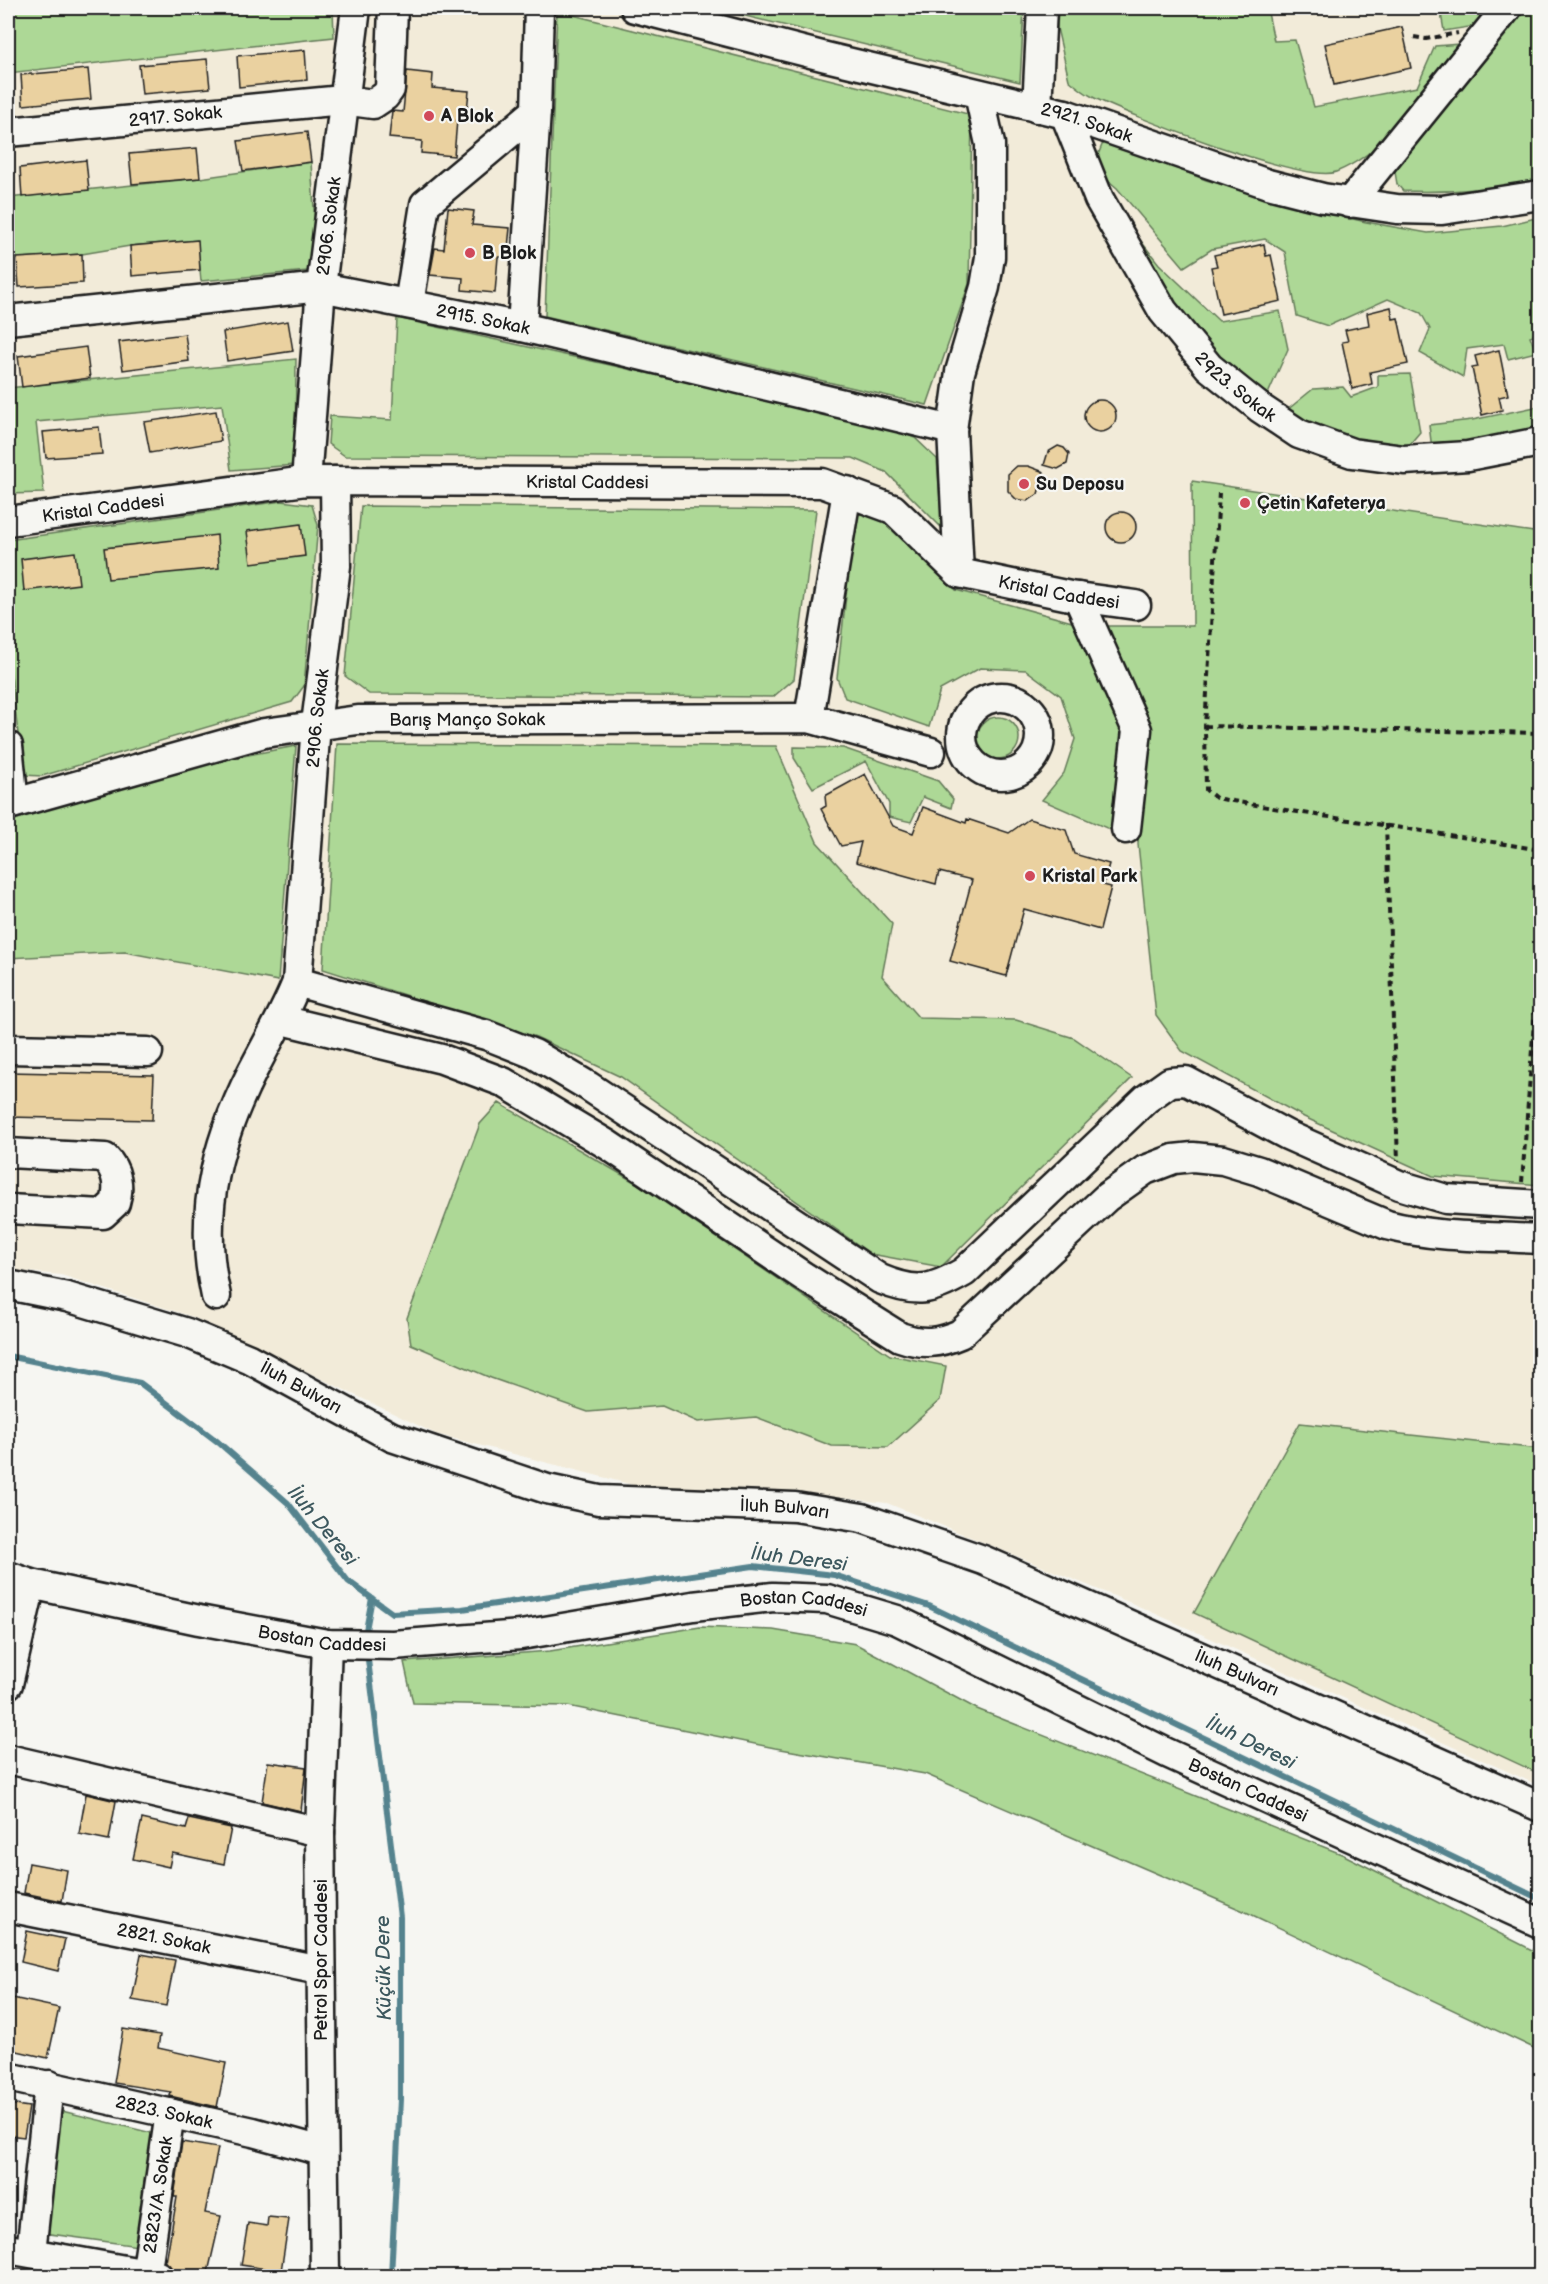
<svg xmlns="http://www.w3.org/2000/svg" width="1548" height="2284" font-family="'Balsamiq Sans',sans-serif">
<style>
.built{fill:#f2ebd9}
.green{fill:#add896;stroke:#647a59;stroke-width:1.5}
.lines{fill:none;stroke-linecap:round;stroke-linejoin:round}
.stream{stroke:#55838e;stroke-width:6}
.building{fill:#ead1a0;stroke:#1c1c1c;stroke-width:1.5}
.minor-casing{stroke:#1c1c1c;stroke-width:33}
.path{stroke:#1c1c1c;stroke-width:4;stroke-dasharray:6 4.5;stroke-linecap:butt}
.minor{stroke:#f6f6f2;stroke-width:28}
.poi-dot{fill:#d1495b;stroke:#f6f6f2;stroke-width:2}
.labels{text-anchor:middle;stroke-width:4.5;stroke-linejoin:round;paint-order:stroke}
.street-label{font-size:18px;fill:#1c1c1c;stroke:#f6f6f2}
.poi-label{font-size:18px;font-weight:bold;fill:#1c1c1c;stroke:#f6f6f2;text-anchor:start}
.water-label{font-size:20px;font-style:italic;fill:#3d585e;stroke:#f6f6f2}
</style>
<rect width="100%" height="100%" fill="#f6f6f2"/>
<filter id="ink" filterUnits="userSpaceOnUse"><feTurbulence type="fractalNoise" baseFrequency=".0167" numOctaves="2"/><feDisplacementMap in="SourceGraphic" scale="12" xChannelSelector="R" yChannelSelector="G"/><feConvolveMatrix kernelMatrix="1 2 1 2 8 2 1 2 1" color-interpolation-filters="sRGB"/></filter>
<g filter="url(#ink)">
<!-- built -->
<path class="built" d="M8,8H1540V1786L1136,1605L887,1503L815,1495L641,1487L436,1434L193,1317L61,1275L8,1270Z"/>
<!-- green -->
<path class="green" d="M51,8H333L334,37L8,73V11Z
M712,8H1024L1020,82Z
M1058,8H1267L1274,41L1295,40L1314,107L1417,87L1435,46L1461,44C1427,89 1391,150 1336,172C1306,184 1124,114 1091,96C1083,92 1076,86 1069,80L1057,28Z
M1440,8H1484L1479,13L1482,25L1444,31Z
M1527,8H1540V179C1494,189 1451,193 1403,191L1397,184L1394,166Z
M557,11L972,115L969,284L927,405L545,316Z
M1104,140L1206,180L1293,205L1366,222L1428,233L1502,226L1540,217V333L1530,336L1536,352L1508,359L1504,344L1467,349L1463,377L1420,353L1430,329L1421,313L1388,299L1328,326L1297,316L1285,252L1265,239L1212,249L1184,267L1117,188L1104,177L1098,155Z
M311,162L318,270L201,281L197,240L130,246L82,254L8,259V198L200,178Z
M1140,240L1159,264L1219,321L1280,311L1288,349L1268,394C1227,374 1183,327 1161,287C1152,272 1147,256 1140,240Z
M397,318L882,425L915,438L937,459L942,528L886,472L853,458L345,456L328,444L330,416L392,420Z
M296,359L295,465L231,470L222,405L36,422L44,493L8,494V388Z
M1410,374L1420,432L1409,445L1375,446L1338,435L1286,411L1313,389L1343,387L1351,397L1378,387V375Z
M1540,406V430L1432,449L1429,425L1472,420Z
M1192,481L1540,533V1185L1433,1176L1304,1117L1182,1051L1156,1015L1138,844L1143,723L1097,626H1193Z
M282,501L312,505L318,525L304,686L292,702L42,776L23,775L8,650V540Z
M361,506L816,510L794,679L773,697L369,694L345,676Z
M855,514L878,515L920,550L956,590L1079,624L1127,729L1118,833L1042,800L1064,773L1075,739L1061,696L1026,670L980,668L940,690L929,727L845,698L837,678Z
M977 738a21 21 0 1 1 42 0a21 21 0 1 1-42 0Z
M337,744L776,746L817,842L892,924L882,976L919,1018L1016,1020L1074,1038L1132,1078L941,1267L871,1254L621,1077L536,1037L323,969Z
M296,746L278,981L125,952L8,958V822L169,770Z
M794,747L843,748L938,781L953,799L951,808L923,797L911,822L889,817V804L866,761L813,788L794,758Z
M499,1103L636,1183L890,1355L946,1366L940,1400L888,1447L832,1446L756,1417L698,1422L662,1406L588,1412L491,1378L411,1344L407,1318L480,1124Z
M1300,1423L1540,1449V1774L1194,1613Z
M700,1627L773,1630L856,1644L977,1709L1344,1855L1540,1954V2051L1246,1912L925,1774L775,1748L568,1706L413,1703L404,1662L550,1651Z
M62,2111L156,2134L138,2246L43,2233Z"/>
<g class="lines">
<!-- stream -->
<path class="stream" d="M8,1356L140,1383L218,1442L288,1503L348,1581L392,1613L462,1609L753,1566L834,1575L929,1606L1540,1899
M366,1630L372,1598
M368,1660L400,1917V2099L391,2276"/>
</g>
<!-- building -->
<path class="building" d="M1402,27L1411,68L1334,85L1325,44Z
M305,50L307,80L239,87L237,56Z
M207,59L210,88L142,94L139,65Z
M88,69L91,99L23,105L21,75Z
M407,71L433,74L432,88L469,91L466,120H457L454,156L421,153L422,141L389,138L392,111L403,112Z
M307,132L311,162L243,171L238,141Z
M197,148L200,178L132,184L129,154Z
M86,160L89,190L22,197L20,168Z
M448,208L474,211L472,225L510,228L507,257H498L495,293L462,290L463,278L430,275L435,248L444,249Z
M198,240L200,270L132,276L130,246Z
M1264,244L1266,256L1271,255L1281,301L1221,314L1211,267L1217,266L1214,255Z
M82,254L83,283L19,287L17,258Z
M1391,307L1393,319L1398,318L1408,364L1370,372L1372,384L1352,389L1342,342L1348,341L1345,330L1369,325L1367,313Z
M288,321L293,351L227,361L223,332Z
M185,334L189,361L123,370L119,342Z
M86,347L90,378L22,387L18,356Z
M1499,350L1508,395L1499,397L1502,410L1482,415L1472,368L1478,367L1475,356Z
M1084 416a16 16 0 1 1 32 0a16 16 0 1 1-32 0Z
M216,411L221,441L150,453L144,422Z
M99,427L102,454L46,458L43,432Z
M1058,446L1064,448L1069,454L1067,464L1058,469L1044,465L1048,452Z
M1017,466H1028L1044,472L1038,494L1028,501L1016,499L1008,491V474Z
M1106 527a15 15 0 1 1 30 0a15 15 0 1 1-30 0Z
M301,524L305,556L251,563L247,531Z
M217,535L219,568L108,579L104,548Z
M75,552L79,584L24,591L21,559Z
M865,774L893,826L913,833L923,807L966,823L967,819L1009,833L1029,819L1066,830L1074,854L1109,864L1103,885L1111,887L1100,930L1024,909L1006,976L950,961L972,880L939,872L936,884L856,862L861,842L841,846L821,809L826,806L825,796Z
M8,1072L154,1075L152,1120L8,1117Z
M268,1762L306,1767L301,1811L262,1802Z
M86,1794L116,1801L109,1840L79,1834Z
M142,1819L186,1829L189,1819L231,1828L224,1864L172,1853L169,1867L133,1859Z
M29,1863L67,1870L62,1901L24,1893Z
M27,1931L65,1939L58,1971L21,1962Z
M141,1954L175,1960L166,2006L132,2000Z
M8,1997L59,2008L48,2058L8,2049Z
M123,2029L160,2035L158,2048L226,2063L217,2107L170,2096L171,2092L114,2083Z
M8,2104L29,2107L24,2137L8,2135Z
M182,2142L218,2148L205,2213L221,2216L207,2277L174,2271L166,2262L177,2197H174Z
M268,2217L289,2219L281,2271L241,2265L248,2223L267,2226Z"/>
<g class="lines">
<defs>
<g id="minor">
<path id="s1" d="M635,8L826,57L1065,114L1268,184L1323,198L1397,209L1442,210L1540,195"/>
<path d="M1037,108L1042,8"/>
<path id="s2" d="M1065,114L1099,199L1163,311L1209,367L1260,408L1299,434L1352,453L1404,460L1468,456L1540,442"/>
<path id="s3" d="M8,132L343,100L373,104L385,96L390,89L393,8"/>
<path d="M1349,203L1507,8"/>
<path d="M409,304L425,204L536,111"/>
<path id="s4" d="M8,320L321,287L522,327L952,430"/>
<path d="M522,327L536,111L539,8"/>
<path id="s5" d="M306,481L321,287L356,8"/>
<path id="s6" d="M8,521L306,481L822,483L893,509L959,573L1070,596L1136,605"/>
<path d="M959,573L952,430L960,372L985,287L990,257V144L979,94"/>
<path d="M1078,597L1137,730L1126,829"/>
<circle cx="1001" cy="736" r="39"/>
<path d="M809,718L847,491"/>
<path d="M8,746L14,803"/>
<path id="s7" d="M8,805L264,733L358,720L809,718L931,752"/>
<path d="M297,982L486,1035L534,1054L588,1086L880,1279C916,1294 931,1291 964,1272L1146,1099L1170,1082L1186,1081L1287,1135L1399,1185L1446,1199L1540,1205"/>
<path d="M282,1020L442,1059L503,1082L608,1145L803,1276L900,1337C923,1345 939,1343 960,1334L1107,1197L1145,1170L1174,1159L1193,1157L1223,1160L1259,1171L1387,1225C1436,1238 1489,1236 1540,1239"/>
<path d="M8,1049L148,1052"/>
<path d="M8,1153L105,1158C117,1170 120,1186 115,1203L103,1214L8,1209"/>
<path id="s8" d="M8,1285L67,1297L187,1333L249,1359L392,1437L547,1489L599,1500L795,1507L862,1518L983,1560L1540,1807"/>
<path id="s9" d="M216,1296C196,1209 219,1132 261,1055C274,1030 287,1008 297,982L316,724L336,566L335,481"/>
<path id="s10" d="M8,1576L31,1584L199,1620L327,1644L393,1645L521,1635L693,1606L773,1597L827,1599L897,1620L1167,1753L1540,1923"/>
<path d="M8,1684L31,1584"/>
<path d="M8,1759L320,1832"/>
<path id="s11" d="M8,1907L320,1970"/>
<path id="s12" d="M8,2077L253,2132L322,2151"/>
<path d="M8,2249L158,2276"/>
<path d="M31,2252L49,2085"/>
<path id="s13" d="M146,2276L170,2113"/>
<path d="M325,2276L320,1832L327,1644"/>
</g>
</defs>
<!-- minor casing -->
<use href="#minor" class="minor-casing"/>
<!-- path -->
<path class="path" d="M1414,37L1426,39L1458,33
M1219,493L1205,726L1206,790L1216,798C1324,818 1432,831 1540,850
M1205,726L1540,733
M1386,824L1398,1161
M1522,1182L1540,943"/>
<!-- minor -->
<use href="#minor" class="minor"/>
</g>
</g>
<!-- markers -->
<g class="poi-dot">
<circle cx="429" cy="116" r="6"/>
<circle cx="470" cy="253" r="6"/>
<circle cx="1024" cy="484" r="6"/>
<circle cx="1245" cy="503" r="6"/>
<circle cx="1030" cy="876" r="6"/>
</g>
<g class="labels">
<!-- street labels -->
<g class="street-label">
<text dy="6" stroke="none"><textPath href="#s3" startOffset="168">2917. Sokak</textPath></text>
<text dy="6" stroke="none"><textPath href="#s1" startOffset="466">2921. Sokak</textPath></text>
<text dy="6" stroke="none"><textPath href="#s5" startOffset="256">2906. Sokak</textPath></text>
<text dy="6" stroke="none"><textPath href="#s4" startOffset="480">2915. Sokak</textPath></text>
<text dy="6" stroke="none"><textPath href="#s2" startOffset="326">2923. Sokak</textPath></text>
<text dy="6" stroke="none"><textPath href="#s6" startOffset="582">Kristal Caddesi</textPath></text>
<text dy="6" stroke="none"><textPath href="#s6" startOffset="96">Kristal Caddesi</textPath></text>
<text dy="6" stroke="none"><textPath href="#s6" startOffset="1086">Kristal Caddesi</textPath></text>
<text dy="6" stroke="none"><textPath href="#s9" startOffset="597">2906. Sokak</textPath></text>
<text dy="6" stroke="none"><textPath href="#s7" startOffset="470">Barış Manço Sokak</textPath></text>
<text dy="6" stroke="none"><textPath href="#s8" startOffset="312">İluh Bulvarı</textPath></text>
<text dy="6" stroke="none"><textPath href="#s8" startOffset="818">İluh Bulvarı</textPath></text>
<text dy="6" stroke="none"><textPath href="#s10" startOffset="807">Bostan Caddesi</textPath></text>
<text dy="6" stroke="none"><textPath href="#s10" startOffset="321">Bostan Caddesi</textPath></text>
<text dy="6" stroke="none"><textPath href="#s8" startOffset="1302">İluh Bulvarı</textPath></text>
<text dy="6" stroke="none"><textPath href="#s10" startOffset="1293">Bostan Caddesi</textPath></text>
<text dy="6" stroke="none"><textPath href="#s11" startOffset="159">2821. Sokak</textPath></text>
<text transform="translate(321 1960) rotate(-90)" y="6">Petrol Spor Caddesi</text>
<text dy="6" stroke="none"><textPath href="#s12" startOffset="160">2823. Sokak</textPath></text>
<text dy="6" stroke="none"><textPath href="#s13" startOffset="82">2823/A. Sokak</textPath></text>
</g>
<!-- poi labels -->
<g class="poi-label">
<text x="441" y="122">A Blok</text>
<text x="482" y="259">B Blok</text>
<text x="1036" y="490">Su Deposu</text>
<text x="1257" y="509">Çetin Kafeterya</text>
<text x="1042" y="882">Kristal Park</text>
</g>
<!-- water labels -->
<g class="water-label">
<text transform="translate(323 1525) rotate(50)" y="7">İluh Deresi</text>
<text transform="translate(799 1558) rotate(7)" y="7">İluh Deresi</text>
<text transform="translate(1251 1742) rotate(26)" y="7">İluh Deresi</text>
<text transform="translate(383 1968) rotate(-91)" y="7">Küçük Dere</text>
</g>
</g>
<!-- margin -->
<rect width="1548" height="2284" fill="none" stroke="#f6f6f2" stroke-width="30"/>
<rect x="15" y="15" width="1518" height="2254" fill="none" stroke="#1c1c1c" stroke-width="2" filter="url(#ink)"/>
</svg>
